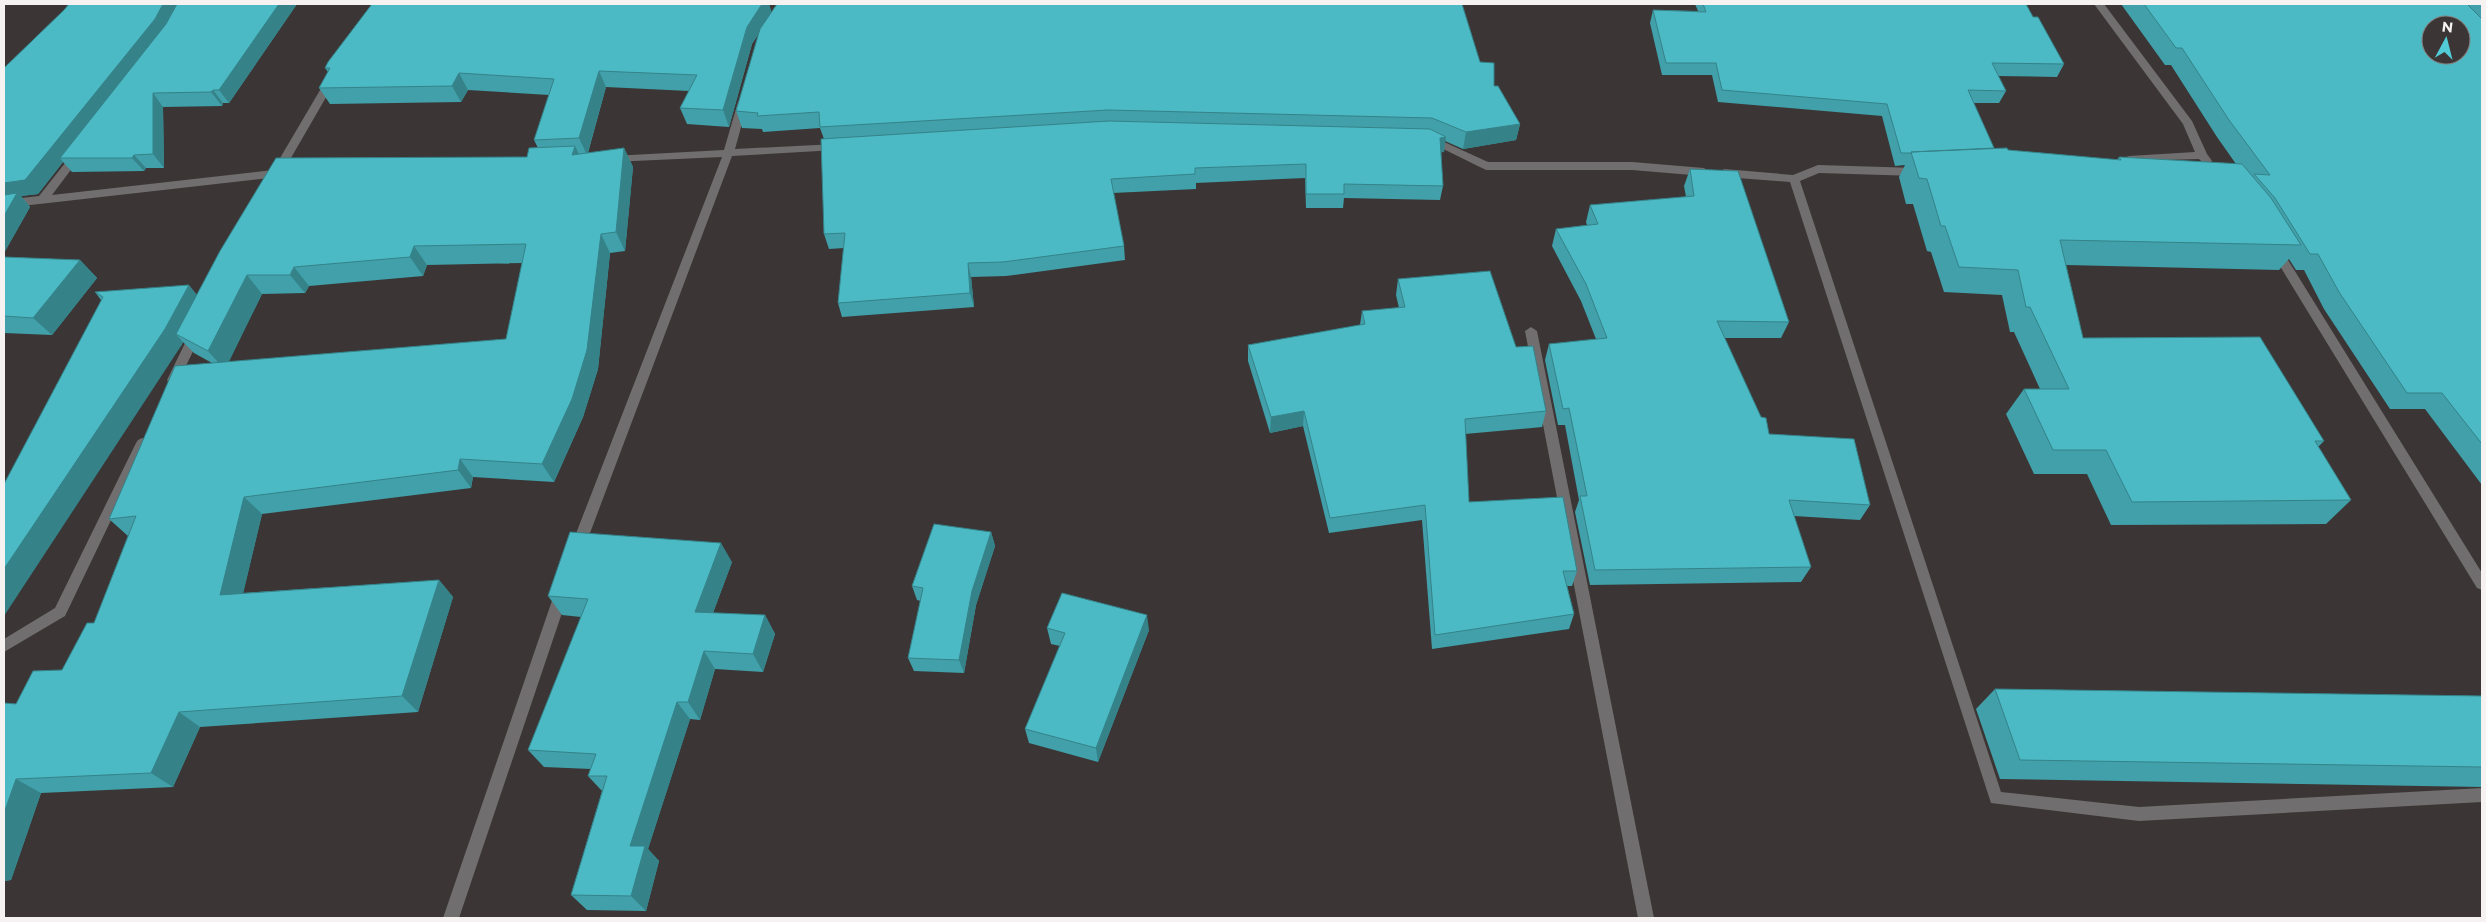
<svg xmlns="http://www.w3.org/2000/svg" width="2486" height="922" font-family="Montserrat,sans-serif">
<style>
.lines{fill:none;stroke-linecap:round;stroke-linejoin:round}
.minor{fill:#706e6e;fill-rule:evenodd}
.wall{fill:#41a0a9;fill-rule:evenodd}
.shaded-wall{fill:#358289}
.building{fill:#4cbac4;stroke:#358289;fill-rule:evenodd}
</style>
<rect width="100%" height="100%" fill="#3b3635"/>
<g class="lines">
<!-- minor -->
<path class="minor" d="M2094,4H2104L2192,121L2207,154L2212,161L2211,163H2203L2199,159L2125,161V157L2129,156L2195,152L2183,124Z
M331,77L336,80L284,170L287,173L286,176L4,208V200L39,196L73,153L77,152L82,155L52,195L273,170L326,80Z
M743,99L748,102L735,149L836,144L841,147L836,150L732,156L584,549L582,553L577,554L572,553L570,549L722,157L612,162L607,159L612,156L724,150L738,102Z
M1431,136L1488,162H1632L1704,168L1709,172L1704,176L1632,170H1486L1427,141L1426,139Z
M1818,165L1917,168L1922,172L1917,176L1819,173L1800,181L2001,792L2139,807L2482,788V802L2139,821L1991,803L1790,182L1724,177L1719,173L1724,169L1793,175Z
M2276,246L2280,247L2482,573V590L2477,588L2272,253L2270,250Z
M1531,327L1537,331L1654,918H1638L1525,331Z
M196,329L202,333L179,380L173,385L169,383L167,380L190,333Z
M142,438L146,440L148,443L65,616L4,652V639L55,608L136,443L138,440Z
M562,586L567,588L569,592L459,918H443L555,592L557,588Z"/>
</g>
<!-- wall -->
<path class="wall" d="M297,4L229,103H223L222,106L163,107L164,168H146L144,171L72,172L63,162L38,194L21,196L30,207L4,253V68Z
M372,4H769L771,12L1480,62L1494,86L1520,124L1516,140L1463,149L1445,141L1444,152H1441L1443,186L1440,200L1344,198L1343,208H1306L1305,178L1196,183V189L1113,193L1124,246L1125,260L1006,276L971,277L974,307L842,317L838,303L844,248L829,249L824,234V139L820,128L763,132L762,129L742,128L736,111L759,33L752,44L729,127L687,124L680,108L689,91L606,87L588,153L624,148L633,167L625,251L610,253L598,369L583,417L554,482L473,477L471,488L262,514L243,593L439,580L453,597L418,712L200,727L173,787L41,793L11,880L4,881V703L16,704L62,670L94,623L128,536L109,519L212,363L194,353L183,342L181,346L101,300L95,292L197,295L527,157L538,148L534,140L549,95L468,90L461,102L330,104L319,88L328,72L325,68ZM522,263L506,339L228,362L262,294L305,293L309,286L423,276L427,265Z
M1695,4H2026L2033,17L2064,64L2057,77L1998,76L2006,91L1999,103H1973L1994,148L2008,150L2117,160L2119,157L2236,164L2217,137L2171,65H2165L2121,4H2482V485L2425,409H2390L2324,309L2304,270H2296L2289,259L2279,270L2066,265L2083,338L2324,441L2318,447L2351,500L2326,524L2111,525L2087,474H2034L2006,414L2024,389H2040L2014,332H2010L2002,295L1944,292L1931,252L1927,251L1913,204H1906L1899,177L1905,165L1895,166L1882,116L1718,102L1712,75H1662L1650,23L1653,10L1698,11Z
M1690,169L1789,322L1781,338H1724L1769,434L1870,505L1860,520L1794,516L1811,567L1801,582L1590,585L1575,512L1579,500L1565,425H1558L1545,360L1549,344L1596,339L1581,301L1552,246L1556,229L1587,225L1586,222L1590,205L1686,197L1684,186Z
M4,257L80,260L97,278L52,335L4,333Z
M1398,279L1516,347L1546,411L1542,427L1465,434L1469,502L1577,571L1572,586H1567L1574,614L1569,629L1432,649L1422,520L1329,533L1303,426L1270,433L1248,361V345L1360,325L1362,311L1399,308L1396,295Z
M991,532L995,546L976,605L964,673L914,671L908,658L921,601L917,600L912,586Z
M732,562L713,613L765,615L775,634L763,672L715,669L700,720L690,719L648,849L659,861L646,911L587,910L571,895L602,791L588,776L591,769L544,767L528,750L581,617L562,615L548,596Z
M1047,628L1149,630L1098,762L1029,743L1025,729L1060,646L1051,644Z
M1995,689L2482,696V787L2000,779L1976,709Z"/>
<!-- shaded-wall -->
<path class="shaded-wall" d="M163,4H180L165,33L60,158L63,162L38,194L21,196L30,207L4,253V183Z
M279,4H297L229,103L219,90Z
M762,4H769L772,13L752,44L729,127L723,110L747,27Z
M599,71L606,87L587,155L579,138Z
M459,73L468,90L461,102L452,86Z
M213,90L223,103L222,106L211,92Z
M153,93L163,107L164,168L153,154Z
M1520,124L1516,140L1463,149L1466,132Z
M1446,137L1444,152L1438,153L1440,138Z
M575,146L584,165L572,155Z
M624,148L633,167L625,251L616,232Z
M134,155L146,168L144,171L132,158Z
M601,234L610,253L598,369L583,417L554,482L542,464Z
M414,246L427,265L423,276L410,257Z
M80,260L97,278L52,335L33,318Z
M968,263L971,277L974,307L970,293Z
M294,267L309,286L305,293L290,275Z
M247,275L262,294L225,370L208,351Z
M189,285L203,302L176,334L183,342L181,346L4,616V569Z
M1304,411L1303,426L1270,433L1271,417Z
M460,459L473,477L471,488L458,470Z
M244,497L262,514L239,611L220,595Z
M991,532L995,546L976,605L964,673L959,660L972,591Z
M721,543L732,562L706,631L695,612Z
M439,580L453,597L418,712L402,696Z
M765,615L775,634L763,672L753,654Z
M1147,615L1149,630L1098,762L1096,748Z
M704,651L715,669L700,720L688,702Z
M677,702L690,719L648,849L659,861L646,911L631,896L630,846Z
M179,712L200,727L173,787L151,773Z
M16,779L41,793L11,880L4,881V813Z"/>
<!-- building -->
<path class="building" d="M69,4H163L155,19L25,180L4,183V68L64,10Z
M177,4H279L219,90H213L211,92L153,93V154L134,155L132,158H60L166,24Z
M372,4H762L747,27L723,110L680,108L697,75L599,71L579,138L534,140L554,79L459,73L452,86L319,88L330,68H325L328,62Z
M777,4H1462L1480,62L1494,63V86H1498L1520,124L1466,132L1432,118L1108,110L820,127L819,112L757,116L758,113L736,111L760,29Z
M1703,4H2026L2033,17H2038L2064,64L1992,63L2006,91L1968,90L1994,148L1911,152L1912,153H1901L1887,104L1722,90L1716,63H1666L1653,10L1706,12Z
M2144,4H2467L2482,19V444L2442,393H2407L2339,292L2318,254H2310L2275,198L2254,174L2270,175L2229,120L2182,48H2176ZM2431,25H2461V55H2431Z
M1109,121L1430,129L1446,137L1440,138L1443,186L1344,184V194H1306V164L1195,168V174L1111,179L1124,246L1003,262L968,263L970,293L838,303L845,233L824,234L821,139Z
M575,146L572,155L624,148L616,232L601,234L587,350L572,399L542,464L460,459L458,470L244,497L220,595L439,580L402,696L179,712L151,773L16,779L4,813V703L16,704L33,671L62,670L87,623H94L136,516L109,519L175,366L506,339L526,244L414,246L410,257L294,267L290,275H247L208,351L176,334L220,251L276,158L527,157L529,148Z
M2007,148L2008,150L2121,160L2119,157L2242,164L2271,198L2301,245L2060,240L2083,338L2260,337L2324,441H2315L2351,500L2132,502L2106,450H2053L2024,389H2069L2030,307H2026L2018,270L1959,267L1945,226H1941L1927,179L1919,178L1911,152Z
M1690,169L1738,171L1789,322L1717,321L1761,417L1766,418L1769,434L1854,439L1870,505L1789,500L1811,567L1595,570L1580,496H1587L1569,408L1563,409L1549,344L1607,338L1586,284L1556,229L1598,224L1590,205L1694,196Z
M17,193L4,216V195Z
M4,257L80,260L33,318L4,316Z
M1490,271L1516,347L1533,346L1546,411L1465,419L1469,502L1563,497L1577,571H1563L1574,614L1435,635L1425,505L1330,518L1304,411L1271,417L1248,345L1365,324L1362,311L1405,307L1398,279Z
M189,285L165,329L4,569V484L103,297L95,292Z
M934,524L991,532L972,591L959,660L908,658L923,588L912,586Z
M570,532L721,543L695,612L765,615L753,654L704,651L688,702H677L630,846H645L631,896L571,895L607,776H588L596,754L528,750L588,599L548,596Z
M1062,593L1147,615L1096,748L1025,729L1065,633L1047,628Z
M1995,689L2482,696V767L2020,760Z"/>
<!-- border -->
<rect width="2486" height="922" fill="none" stroke="#f5f2f1" stroke-width="10"/>
<!-- north arrow -->
<g transform="translate(2446 40) rotate(7)"><circle r="24" fill="#3b3635" stroke="#858180"/>
<path d="M0-4L9 19L0 12L-9 19Z" fill="#52cbd7"/>
<text y="-8" font-size="14" font-weight="bold" text-anchor="middle" fill="#f5f2f1">N</text>
</g>
</svg>
